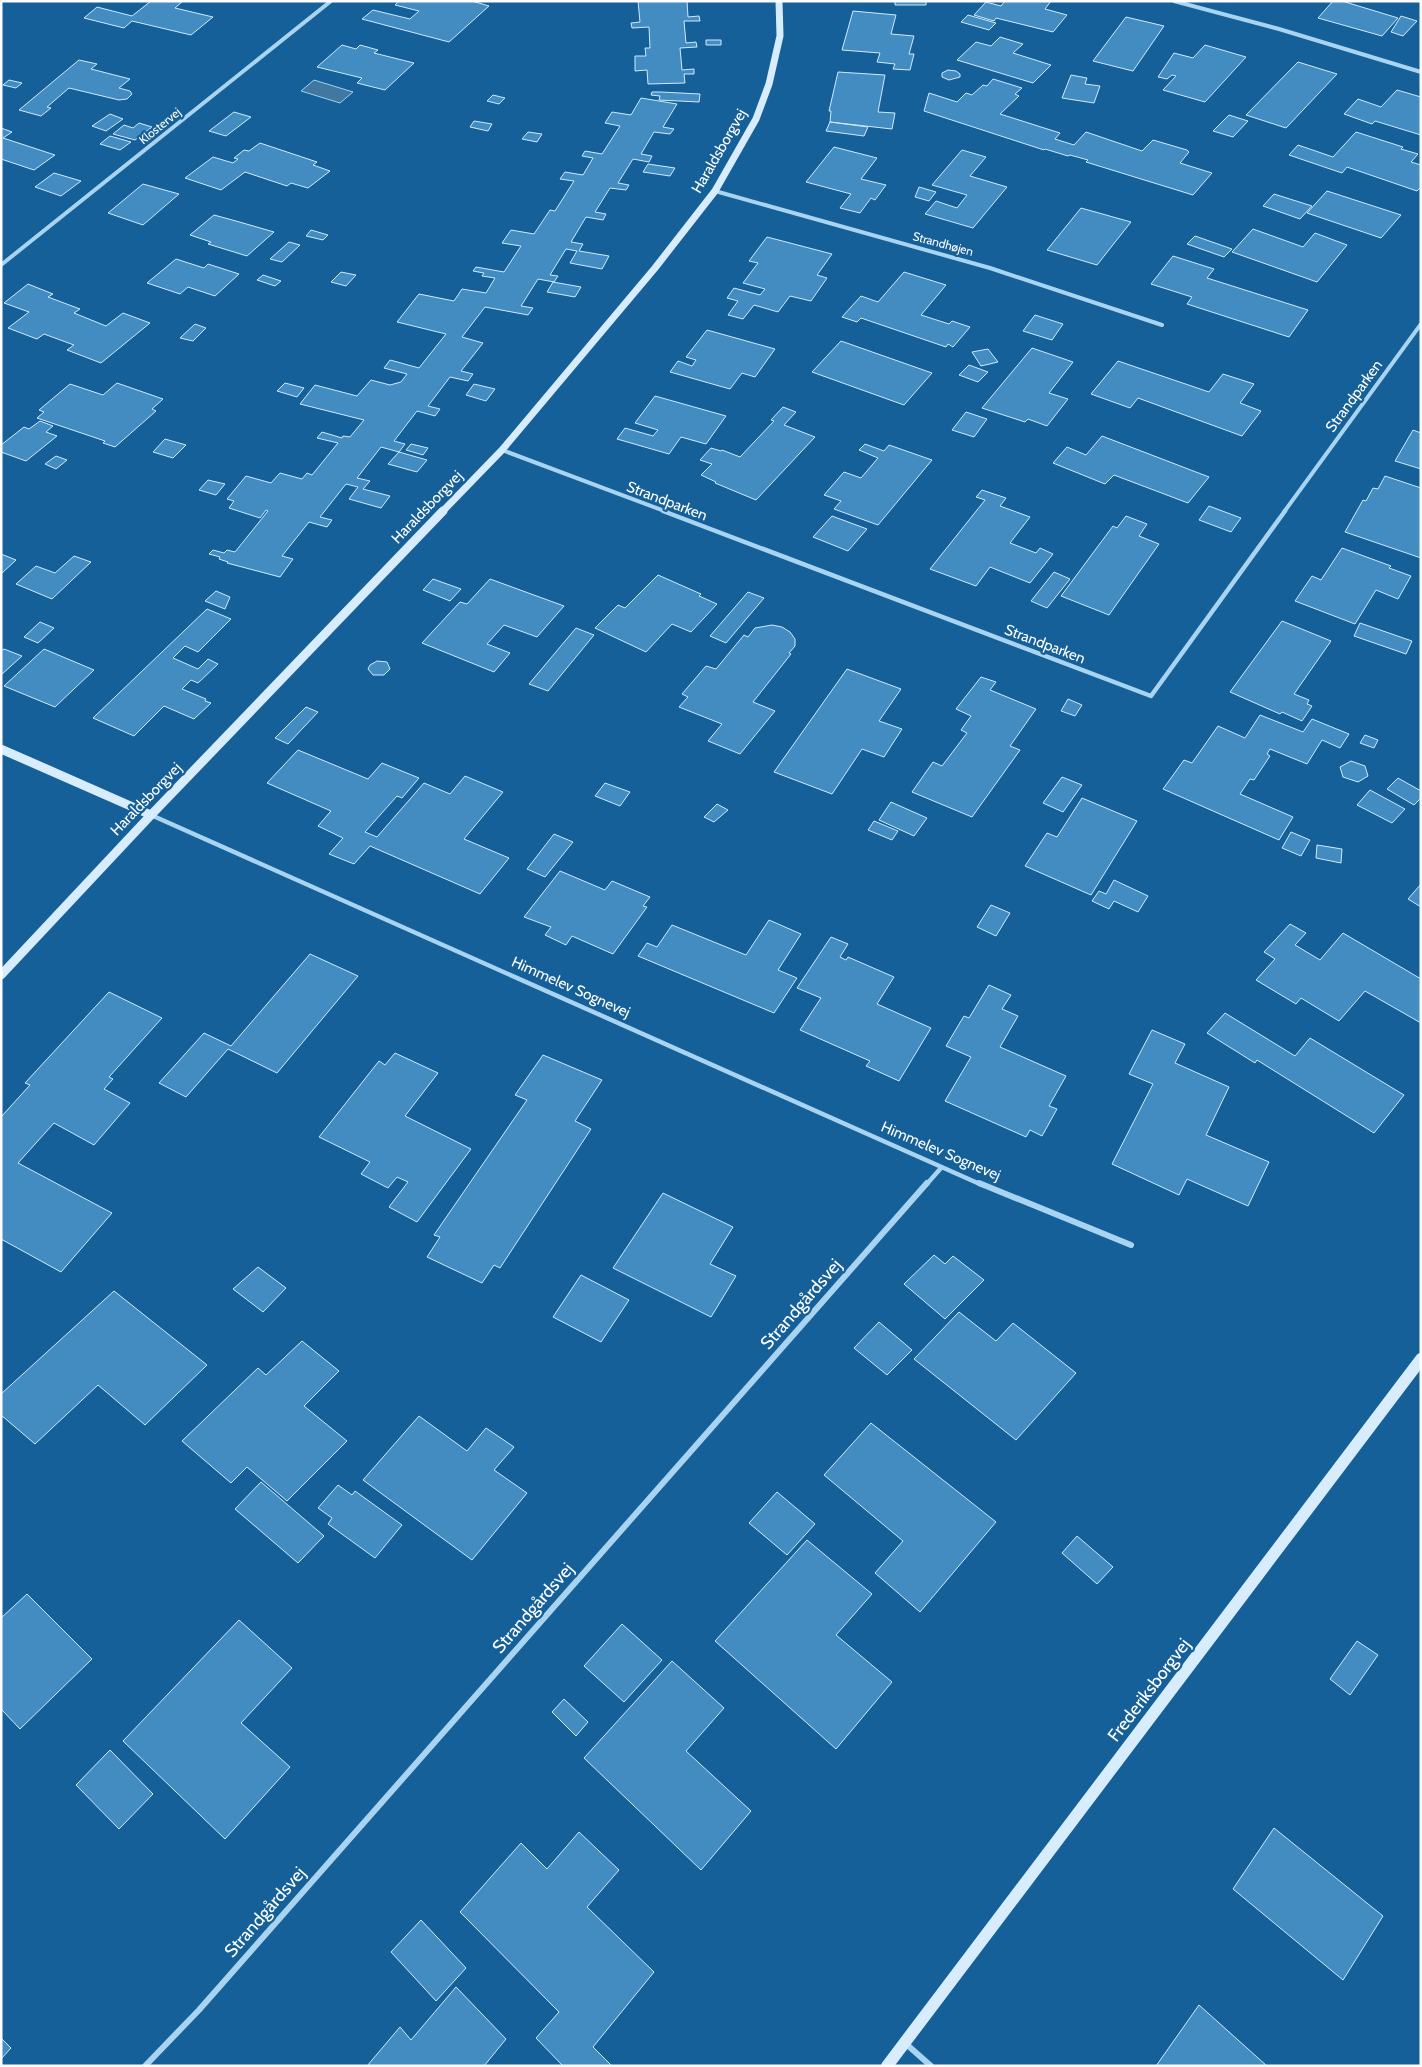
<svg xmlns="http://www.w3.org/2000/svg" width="1422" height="2067" font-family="Cabin,sans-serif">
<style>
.water{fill:#42789f;stroke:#9ad1f5}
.building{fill:#428cc1;stroke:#cfeafd}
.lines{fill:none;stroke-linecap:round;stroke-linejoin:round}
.street-far2{stroke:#a8d4f2;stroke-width:4}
.street-far1{stroke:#a8d4f2;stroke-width:4.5}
.street{stroke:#a8d4f2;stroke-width:6}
.secondary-far2{stroke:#d7ecfc;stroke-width:7}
.secondary-far1{stroke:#d7ecfc;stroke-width:9}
.secondary{stroke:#d7ecfc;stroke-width:12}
.labels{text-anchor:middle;stroke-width:4.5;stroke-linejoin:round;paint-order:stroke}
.far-street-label{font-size:12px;fill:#fff;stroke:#156099}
.street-label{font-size:15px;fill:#fff;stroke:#156099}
.near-street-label{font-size:18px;fill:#fff;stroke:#156099}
</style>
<rect width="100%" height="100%" fill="#156099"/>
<!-- water -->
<path class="water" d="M314,80L353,92L340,103L301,91Z"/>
<!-- building -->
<path class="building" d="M151,1H183L175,8L213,17L191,35L132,21L124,28L84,18L97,7L132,16Z
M399,1H472L489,6L449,42L362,19L373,10L410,19L419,11L395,5Z
M638,1H687L688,17L699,16L700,21H684L686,43L696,42L697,47L680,48L682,70L694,69V74H684L685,83L648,84L647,70L635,71V56H646L645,48H650L649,27L632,28L631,23L640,22Z
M895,1H926V5H895Z
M1005,1H1051L1045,9L1067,15L1053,32L996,18L994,21L974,15L986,2L1001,6Z
M1333,1H1342L1398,18L1382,36L1318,18Z
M853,11L896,15L891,34L914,36L909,54H914L910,70L893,69L895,64L877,62L880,53L842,50Z
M968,15L996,23L989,30L961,22Z
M1401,16L1417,21L1403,36L1391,32Z
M1126,17L1164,26L1133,71L1093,61Z
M1000,37L1023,44L1013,53L1051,65L1033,83L957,60L976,42L991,46Z
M706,40H721V45H706Z
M342,45L356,49L360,45L378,50L374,53L414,63L385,90L357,83L362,78L317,67Z
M1205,45L1246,57L1205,102L1163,90L1176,76L1172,75L1167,79L1158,77L1174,53L1193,58Z
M79,60L97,64L91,69L130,79L119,88L130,91L132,94L127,99L119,100L69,88L47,107L51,108L41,116L19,110Z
M1298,62L1337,74L1286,128L1246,115Z
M948,70L956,71L960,74V77L949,80L942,77V73Z
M838,72L885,75L878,112L895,113L892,129L830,122L831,111H829Z
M1071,75L1087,78L1085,84L1100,86L1094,103L1062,98Z
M993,79L1022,88L1015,94L1019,96L1000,114L1060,133L1055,139L1074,145L1086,132L1142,151L1153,140L1187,150L1189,152L1180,163L1212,173L1193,195L1086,162L1088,160L1070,155L1068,156L1045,149L1044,150L924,111L929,93L957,102L966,93L972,95L983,85L987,86Z
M9,80L22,83L16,88L3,85Z
M1397,90L1421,97V135L1375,121L1372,124L1344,114L1358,99L1381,107Z
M652,92H661L700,94L699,102L659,100L660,96L651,95Z
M493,95L505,98L499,104L487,101Z
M641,98L677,104L663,127L674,129L670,134L654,132L641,154L652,156L649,162L633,159L618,183L629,185L626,190L610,188L595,212L606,214L603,220L586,217L571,242L583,244L579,251L609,256L602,269L570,263L577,251L566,249L550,275L558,276L554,282L538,279L521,306L533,308L528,315L485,307L462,337L483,343L461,371L473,374L468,381L450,377L428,406L440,409L435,416L417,411L394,441L405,444L399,452L381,447L357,478L370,481L363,489L390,496L381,508L349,499L358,487L346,484L320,517L332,520L327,527L309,522L282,556L293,559L280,577L227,563L228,562L219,559L220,557L209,554L213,550L224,553L227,550L235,552L268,511L266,510L260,518L229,508L234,501L227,499L246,476L271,483L280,473L302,479L307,473L312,475L338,443L317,438L322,432L342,438L343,436L350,437L364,420L300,404L315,385L357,396L371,380L390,385L401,382L407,374L384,368L390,360L419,368L446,334L397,322L419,294L454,301L462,289L486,293L495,278L482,276L484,273L473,271L476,267L504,272L521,246L502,243L511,230L534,234L550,210L555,211L574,181L560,179L565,172L583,175L593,158L582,156L585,151L602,154L620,126L605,123L612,112L631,115Z
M234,112L251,117L226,136L209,131Z
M110,114L123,119L106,131L92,126Z
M1229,115L1248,121L1233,137L1213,131Z
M474,121L492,124L488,131L470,127Z
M830,122L868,127L864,136L826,131Z
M139,123L152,127L135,140L113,134L124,125L133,128Z
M1,128L12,132L3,138L55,155L34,170L1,159Z
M528,132L542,134L537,142L522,139Z
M1356,132L1403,147L1401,149L1418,154L1411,162L1421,165V187L1417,191L1347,167L1342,173L1289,155L1298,145L1333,157Z
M110,136L131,142L120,150L100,144Z
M260,143L317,162L313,165L330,171L308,188L291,183L287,186L245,172L221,190L185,178L213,157L233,163L238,159L234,158L244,150L249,151Z
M834,147L877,158L861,179L886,185L875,200L871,198L860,213L840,208L851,194L806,182Z
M962,150L986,157L970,176L1007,187L973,228L925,214L936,201L957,208L967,195L932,185Z
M648,164L675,168L670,176L643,172Z
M54,173L81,181L61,196L35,187Z
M143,184L179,194L143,225L108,213Z
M919,187L936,192L929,201L915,197Z
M1327,191L1401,215L1381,238L1307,213Z
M1274,194L1312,206L1300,219L1263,206Z
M1081,208L1131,222L1097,265L1047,250Z
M214,215L236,221L274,232L247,256L208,244L211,242L190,235Z
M1253,229L1303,247L1315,233L1347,245L1317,282L1232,252Z
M311,230L328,235L323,240L306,236Z
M1195,236L1232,249L1224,257L1187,244Z
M767,237L832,254L817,275L827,278L811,301L790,296L778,312L754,305L743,319L728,315L738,301L727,298L734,288L760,295L765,289L743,283L758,263L749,261Z
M289,242L300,245L282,262L270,259Z
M1173,256L1214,269L1207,278L1308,310L1289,337L1187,304L1192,297L1151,284Z
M176,259L204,268L208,264L239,274L215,296L188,287L180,294L147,283Z
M341,272L356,275L346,286L331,282Z
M904,272L946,285L921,315L949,324L952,321L970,327L953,347L948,344L946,347L861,318L857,322L842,317L861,296L878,302Z
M263,275L281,281L275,286L257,280Z
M553,282L581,287L575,297L547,292Z
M28,284L53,294L48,297L80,309L74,313L106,326L123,313L150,323L101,363L67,350L74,345L44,334L37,339L8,328L29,312L4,303Z
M1035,315L1063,324L1052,340L1023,331Z
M195,324L206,328L193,341L180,338Z
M707,330L775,349L755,377L742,373L730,389L670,372L678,361L692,366L696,360L686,357Z
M841,341L932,373L904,405L812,372Z
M1032,348L1073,362L1049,393L1068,399L1047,426L1028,419L1025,422L982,408Z
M988,349L998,362L981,366L972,352Z
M1118,361L1209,392L1223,374L1254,384L1240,403L1261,411L1242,436L1138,398L1130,408L1091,394Z
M969,365L988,372L978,382L959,375Z
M117,383L163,399L152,409L156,411L115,447L103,443L105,441L37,418L44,412L39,410L70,384L103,395Z
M285,383L304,388L297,397L277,391Z
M474,384L495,389L486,401L466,395Z
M655,396L726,416L706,444L681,437L669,454L617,439L625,428L653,436L658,430L635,423Z
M783,407L796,412L784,425L815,437L756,500L715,483L716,482L701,475L712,464L700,460L711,448L721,451L722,450L740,457L774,421L771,420Z
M966,412L987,419L974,437L952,430Z
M40,421L53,426L46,432L57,436L26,461L1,452V445L24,427L29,429Z
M1413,430L1421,433V469L1395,461Z
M1102,436L1209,477L1188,503L1114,475L1105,484L1053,463L1067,447L1086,455Z
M165,439L186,445L173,458L153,452Z
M411,444L428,448L423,455L406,450Z
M865,444L884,451L889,445L932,460L878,525L834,509L841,501L824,495L844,472L861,478L878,458L859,450Z
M399,452L427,460L417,472L388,464Z
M56,456L67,460L56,469L45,464Z
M1385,476L1421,488V558L1345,532L1363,500L1366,501L1373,488L1378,489Z
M208,480L225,484L216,495L199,490Z
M982,490L1006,498L1000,506L1030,517L1010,543L1036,553L1040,548L1053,554L1030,583L990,567L976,586L930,569L985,500L976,497Z
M1209,506L1241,518L1231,532L1199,520Z
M832,516L867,529L848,551L813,537Z
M1126,516L1147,524L1139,536L1159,544L1109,615L1061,596L1113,526L1117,528Z
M1342,548L1391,566L1389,568L1411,576L1398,599L1376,590L1355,624L1295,601L1312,576L1321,580Z
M1,554L16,560L1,574Z
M74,556L91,562L52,599L16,584L36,566L55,573Z
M1054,572L1070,579L1047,608L1031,601Z
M658,575L701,594L699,596L717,604L691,632L672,624L646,652L595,628L618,605L625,608Z
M433,579L461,589L450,601L423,590Z
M490,579L564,606L537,637L504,625L487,644L510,653L494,672L422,643L460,602L467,604Z
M216,591L230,597L225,609L205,601Z
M748,592L764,598L726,643L710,636Z
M207,609L231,619L198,652L185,646L173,658L198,669L208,659L218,664L198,683L191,680L182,689L206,699L205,701L211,703L194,719L164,706L134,736L93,718Z
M1282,621L1331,641L1294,694L1309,700L1307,704L1312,706L1302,721L1282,712L1280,714L1230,692Z
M40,622L54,628L38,643L24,637Z
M1360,623L1412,641L1406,654L1354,636Z
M772,625L782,627L790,632L795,639V646L789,653L791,654L753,702L775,711L740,754L708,741L722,724L679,707L688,697L682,694L706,666L716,669L744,635L748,637L755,628Z
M576,628L594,635L548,691L529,684Z
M4,649L22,656L1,675V651Z
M44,649L94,670L55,707L4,686Z
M377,661L387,662L390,669L384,675H373L368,669L370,665Z
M847,669L901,689L879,721L902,729L884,757L862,749L832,794L774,772Z
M981,677L996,682L990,690L1036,709L1010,746L1020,750L972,817L912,792L933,762L942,766L967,733L961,730L971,716L956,709Z
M1068,699L1082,705L1075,716L1061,711Z
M306,707L318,712L288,744L275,738Z
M1260,715L1303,732L1312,719L1349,734L1340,748L1322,740L1307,764L1270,749L1267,754L1270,756L1254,780L1250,779L1240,794L1293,817L1279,840L1163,789L1184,760L1192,763L1218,726L1245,738Z
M1365,735L1378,740L1374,748L1360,743Z
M298,750L368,779L382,763L419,778L402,798L397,796L365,832L377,837L424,783L450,794L465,776L503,792L464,839L509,858L480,894L370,846L354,864L329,854L343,838L318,826L331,811L267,783Z
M1351,761L1365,766L1368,776L1358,782L1343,777L1340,767Z
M1062,777L1082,785L1063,812L1043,803Z
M1398,778L1421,791V798L1414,805L1387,789Z
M605,783L630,792L620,806L595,796Z
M1370,790L1405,809L1392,823L1357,805Z
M1082,798L1137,821L1091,895L1025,866L1047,833L1057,837Z
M891,802L927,818L914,836L879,820Z
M717,804L728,810L714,822L704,817Z
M874,821L898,831L892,840L868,830Z
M1291,832L1310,840L1301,856L1282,848Z
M554,834L573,842L545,877L527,869Z
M1317,845L1342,849L1341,863L1316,858Z
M560,871L605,890L612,881L650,897L643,906L647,907L613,954L572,936L566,945L545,935L551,927L524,917Z
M1114,880L1148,896L1138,912L1114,901L1109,909L1092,901L1099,891L1106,894Z
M1421,884V907L1408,899Z
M991,905L1010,913L996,936L977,927Z
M769,920L801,934L778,970L797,978L774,1013L638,956L647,943L657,947L672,925L746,955Z
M1290,924L1306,933L1295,945L1320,960L1343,933L1421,979V1023L1365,991L1339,1021L1301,998L1296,1004L1256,980L1275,959L1264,952Z
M831,937L848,944L840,957L846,960L848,957L894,977L877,1004L931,1028L899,1081L866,1066L870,1061L800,1030L821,998L797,988Z
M310,954L358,976L277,1073L228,1049L186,1097L159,1083L204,1033L231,1046Z
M989,985L1011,995L1002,1009L1018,1016L1000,1047L1066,1076L1049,1106L1057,1109L1042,1136L1030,1130L1026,1137L945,1101L971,1057L946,1046L964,1016L969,1018Z
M109,992L162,1018L109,1077L113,1079L104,1089L130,1103L94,1145L54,1123L18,1163L112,1213L61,1272L1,1239V1117L30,1085L25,1083Z
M1225,1013L1295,1056L1310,1038L1404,1095L1374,1133L1257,1060L1255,1063L1207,1033Z
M1152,1030L1185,1044L1175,1063L1229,1087L1206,1135L1269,1162L1248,1206L1187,1179L1179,1195L1112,1164L1153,1084L1129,1074Z
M395,1053L438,1073L405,1116L471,1149L417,1222L389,1207L408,1182L397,1177L388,1188L361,1174L370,1162L319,1137L379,1061L385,1065Z
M543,1055L602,1080L575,1121L591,1129L500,1268L494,1265L482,1283L427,1257L440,1237L434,1235L527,1100L515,1095Z
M663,1193L733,1227L710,1264L736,1276L711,1317L613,1268Z
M934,1255L945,1264L953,1256L984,1280L945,1319L904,1284Z
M258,1267L286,1288L263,1312L233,1289Z
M581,1275L629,1300L601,1342L553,1317Z
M114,1291L207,1365L145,1425L98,1385L35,1444L1,1415V1394Z
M959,1312L996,1341L1013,1323L1076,1373L1016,1440L914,1359Z
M879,1322L912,1350L887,1375L854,1348Z
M302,1341L339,1371L304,1406L347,1441L287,1501L247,1467L231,1483L182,1441L258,1368L266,1375Z
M419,1416L467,1451L486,1428L514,1447L494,1470L527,1493L472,1560L363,1480Z
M871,1423L996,1522L920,1612L875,1573L903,1541L824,1475Z
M261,1482L324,1536L298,1563L235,1509Z
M338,1485L352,1495L355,1491L402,1525L375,1558L328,1524L332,1518L318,1508Z
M777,1492L815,1524L787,1555L749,1523Z
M1077,1536L1113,1567L1097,1584L1062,1553Z
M807,1540L872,1594L836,1635L892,1682L836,1749L715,1641Z
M27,1594L92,1659L20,1729L1,1709V1618Z
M239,1620L292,1668L241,1723L290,1767L225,1839L123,1741Z
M622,1624L662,1660L624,1702L584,1666Z
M1357,1641L1378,1655L1350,1695L1330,1679Z
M672,1661L724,1708L686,1751L751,1811L701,1870L584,1758Z
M564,1699L588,1722L576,1736L552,1712Z
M110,1750L153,1794L119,1829L76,1785Z
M1274,1828L1383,1916L1343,1980L1233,1889Z
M579,1832L619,1870L587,1907L654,1972L593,2047L612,2066H563L536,2038L559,2012L460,1912L521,1843L547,1869Z
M421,1920L466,1968L436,2001L391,1952Z
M456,1987L506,2039L484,2066H367L400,2027L411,2040Z
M1199,2005L1267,2066H1156Z
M1,2038L11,2048L1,2059Z"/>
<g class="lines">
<!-- street-far2 -->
<path class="street-far2" d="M1174,1L1279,29L1421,72
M715,191L990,268L1162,325
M1,265L331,1
M502,450L667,512
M1284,512L1421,324"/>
<!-- street-far1 -->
<path class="street-far1" d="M663,511L1151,696L1285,511
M151,815L982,1185
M926,1185L941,1168"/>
<!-- street -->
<path class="street" d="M979,1183L1131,1245
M905,2043L931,2066
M145,2066L199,2010L927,1183"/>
<!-- secondary-far2 -->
<path class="secondary-far2" d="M442,512L502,450L655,268L715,191L756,119L769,84L780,36L779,1"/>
<!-- secondary-far1 -->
<path class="secondary-far1" d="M1,749L151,815
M1,975L151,815L443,511"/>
<!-- secondary -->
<path class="secondary" d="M887,2066L1421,1359"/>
</g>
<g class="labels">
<!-- far-street labels -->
<g class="far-street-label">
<text transform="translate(160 126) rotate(-39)" y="4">Klostervej</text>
<text transform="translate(943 244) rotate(15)" y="4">Strandhøjen</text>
</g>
<!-- street labels -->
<g class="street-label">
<text transform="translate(719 151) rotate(-60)" y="5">Haraldsborgvej</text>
<text transform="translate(1354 396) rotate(-54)" y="5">Strandparken</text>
<text transform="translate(667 501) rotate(21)" y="5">Strandparken</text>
<text transform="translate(427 507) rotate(-46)" y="5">Haraldsborgvej</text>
<text transform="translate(1045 644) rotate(21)" y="5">Strandparken</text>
<text transform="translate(146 799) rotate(-46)" y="5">Haraldsborgvej</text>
<text transform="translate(571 987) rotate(24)" y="5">Himmelev Sognevej</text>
<text transform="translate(941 1151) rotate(23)" y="5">Himmelev Sognevej</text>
</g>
<!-- near-street labels -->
<g class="near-street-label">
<text transform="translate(801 1304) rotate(-49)" y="6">Strandgårdsvej</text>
<text transform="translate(533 1608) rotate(-49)" y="6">Strandgårdsvej</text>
<text transform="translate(1149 1690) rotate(-53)" y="6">Frederiksborgvej</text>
<text transform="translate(265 1912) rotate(-49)" y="6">Strandgårdsvej</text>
</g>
</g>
<!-- border -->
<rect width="1422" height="2067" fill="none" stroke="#ffffff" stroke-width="5"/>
</svg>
